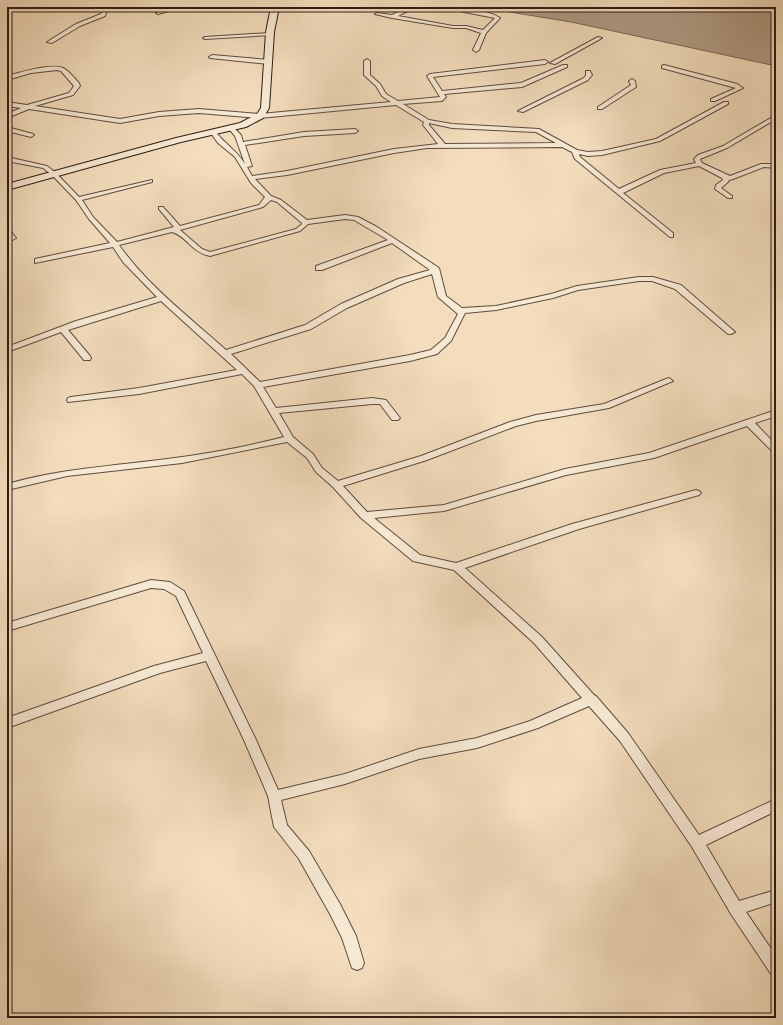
<svg xmlns="http://www.w3.org/2000/svg" width="783" height="1025" font-family="'Libre Bodoni',serif">
<style>
.water{fill:#b09b84;stroke:#7c6857}
.lines{fill:none;stroke-linecap:round;stroke-linejoin:round}
.street-casing{stroke:#5f4c3e;stroke-width:2}
.secondary-casing{stroke:#2e1c14;stroke-width:2}
.street{fill:#f7e9d4;fill-rule:evenodd}
.secondary{fill:#f7e9d4;fill-rule:evenodd}
</style>
<rect width="100%" height="100%" fill="#f3ddbd"/>
<filter id="stains"><feTurbulence type="fractalNoise" baseFrequency=".005" numOctaves="4"/><feColorMatrix values="0 0 0 0 .2 0 0 0 0 .09 0 0 0 0 .02 0 0 0 .5 -.17"/></filter>
<radialGradient id="worn" r=".72"><stop offset=".6" stop-color="#630" stop-opacity="0"/><stop offset="1" stop-color="#630" stop-opacity=".3"/></radialGradient>
<!-- water -->
<path class="water" d="M479,7H776V66L571,22Z"/>
<g class="lines">
<defs>
<path id="street" d="M104,7H108L105,16L80,26L52,43L47,42L76,24L101,14Z
M166,7H170L172,10L158,14L156,13L167,9Z
M409,7H415L398,16L453,26H466L483,30L495,18L439,7C454,7 488,9 500,18L486,33L479,50L476,52L473,50L481,33L466,28H453L392,18L375,14L377,13L392,15Z
M270,33L272,35L205,39L203,38L205,37Z
M598,37L602,38L555,64L550,63Z
M212,55L269,60L272,62L269,64L210,58L209,57Z
M367,59L370,61V75L380,84L386,94L398,101L440,97L427,76L430,74L545,60L548,62L545,64L433,77L442,91L521,83L563,65H567V67L522,87L444,94L446,97L442,101L403,104L429,120L452,124L539,129L577,150L588,152L602,151L656,139L724,102H728V104L660,141L602,155L588,156L579,154L580,157L619,189L660,170L696,163L694,159L698,155L723,146L776,115V119L727,148L700,159L702,163L730,176L761,164H776V168L764,167L733,179L729,180L728,182L721,188L732,196V198H728L715,189L716,185L723,180L722,178L699,166L664,173L623,193L673,233V237H670L575,159L572,152L562,147L427,148L394,153L287,175L255,179L271,196L281,200L307,220L345,215L358,217L377,227L439,268L446,296L462,308L496,306L551,294L577,286L639,277H653L681,285L735,332L731,334H728L675,289L652,281H639L578,290L553,298L496,310L465,313L451,341L437,354L410,361L263,387L276,408L372,398L386,400L400,418L398,420H392L380,404H372L279,413L293,437L313,454L322,468L338,481L421,456L510,422L536,415L604,404L666,379L669,378L673,381L609,408L536,421L516,426L427,460L343,486L367,512L444,505L565,469L649,453L776,410V416L755,423L776,445V453L773,452L747,426L654,458L566,475L444,511L374,518L420,555L456,563L572,524L696,490L699,491L701,493L699,495L579,529L465,568L542,637L594,695L596,696L628,733L699,835L776,799V811L706,845L739,901L776,890V902L746,912L776,956V976L771,974L731,914L692,847L620,741L589,706L538,728L477,748L419,759L345,784L281,800L287,825L309,851L340,904L356,936L364,963L362,968L357,970L352,968L342,938L330,914L299,859L274,827L268,796L244,740L206,661L160,673L7,728V718L154,666L203,653L176,596L164,589L151,588L7,631V623L151,580L170,582L184,591L256,740L278,790L345,774L419,749L477,738L530,721L582,698L534,643L454,570L413,561L361,518L333,487L316,472L307,458L287,442L182,463L67,476L7,490V484C59,469 113,466 167,459C206,454 245,447 284,437L254,386L242,374L139,394L68,402L67,400L68,398L71,397L139,388L237,370L161,301L68,330L90,356L91,358L90,360H84L61,332L7,352V347L76,321L157,297L123,262L113,247L35,263V259L110,243L89,219L76,200L52,175L43,168L7,161V157L47,166L56,173L79,197L152,180V182L82,200L93,217L117,242L174,227L159,209V207H163L180,226L259,205L265,197L251,183L235,157L218,143L210,132L211,131H215C224,143 237,151 245,164L235,136L229,129L230,128H234L241,135L243,142L304,132L355,129L358,131L355,133L304,136L245,145L252,166L247,167L252,176L287,171L394,149L438,144L423,125L424,122L396,105L260,118L199,113L159,116L120,123L29,109L7,118V114L21,108L7,106V102L27,105L69,93L74,86L61,71L57,70L31,73L7,80V76C19,73 51,63 63,68C69,71 74,78 79,83L80,86L73,95L35,106L120,119L159,112L199,109L260,114L391,102L382,96L376,86L364,75V61ZM429,123L452,128L536,132L556,143L445,144L429,125ZM271,200L277,202L302,223V224L296,229L210,252L202,249L180,230L263,207ZM345,219L354,220L388,240L316,266V270H322L392,243L430,270L398,279L341,304L305,325L226,350C189,317 148,286 119,245L172,232C188,237 191,252 210,256L300,231L308,224ZM432,274L438,297L458,314L445,338L431,350L410,355L260,382L231,354L311,329L347,308L404,283Z
M664,65L737,84L743,88L715,101H711V99L736,88L662,68V66Z
M586,71H590L592,75L588,80L523,112L518,111L584,78L586,75Z
M632,79L635,81L636,87L602,109H598V107L631,85L629,81Z
M7,127L33,134L34,135L31,137L7,131Z
M7,228L9,229L16,238L7,243Z"/>
<path id="secondary" d="M271,7H279L274,32L269,108L263,118L246,127L181,142L7,190V184L176,138L240,123L257,114L261,108L266,32Z"/>
</defs>
<!-- street casing -->
<use href="#street" class="street-casing"/>
<!-- secondary casing -->
<use href="#secondary" class="secondary-casing"/>
<!-- street -->
<use href="#street" class="street"/>
<!-- secondary -->
<use href="#secondary" class="secondary"/>
</g>
<!-- margin -->
<rect width="783" height="1025" fill="none" stroke="#f3ddbd" stroke-width="24"/>
<rect x="8" y="8" width="767" height="1009" fill="none" stroke="#2e1c14" stroke-width="2"/>
<rect x="12" y="12" width="759" height="1001" fill="none" stroke="#2e1c14"/>
<rect width="100%" height="100%" filter="url(#stains)"/>
<rect width="100%" height="100%" fill="url(#worn)"/>
</svg>
